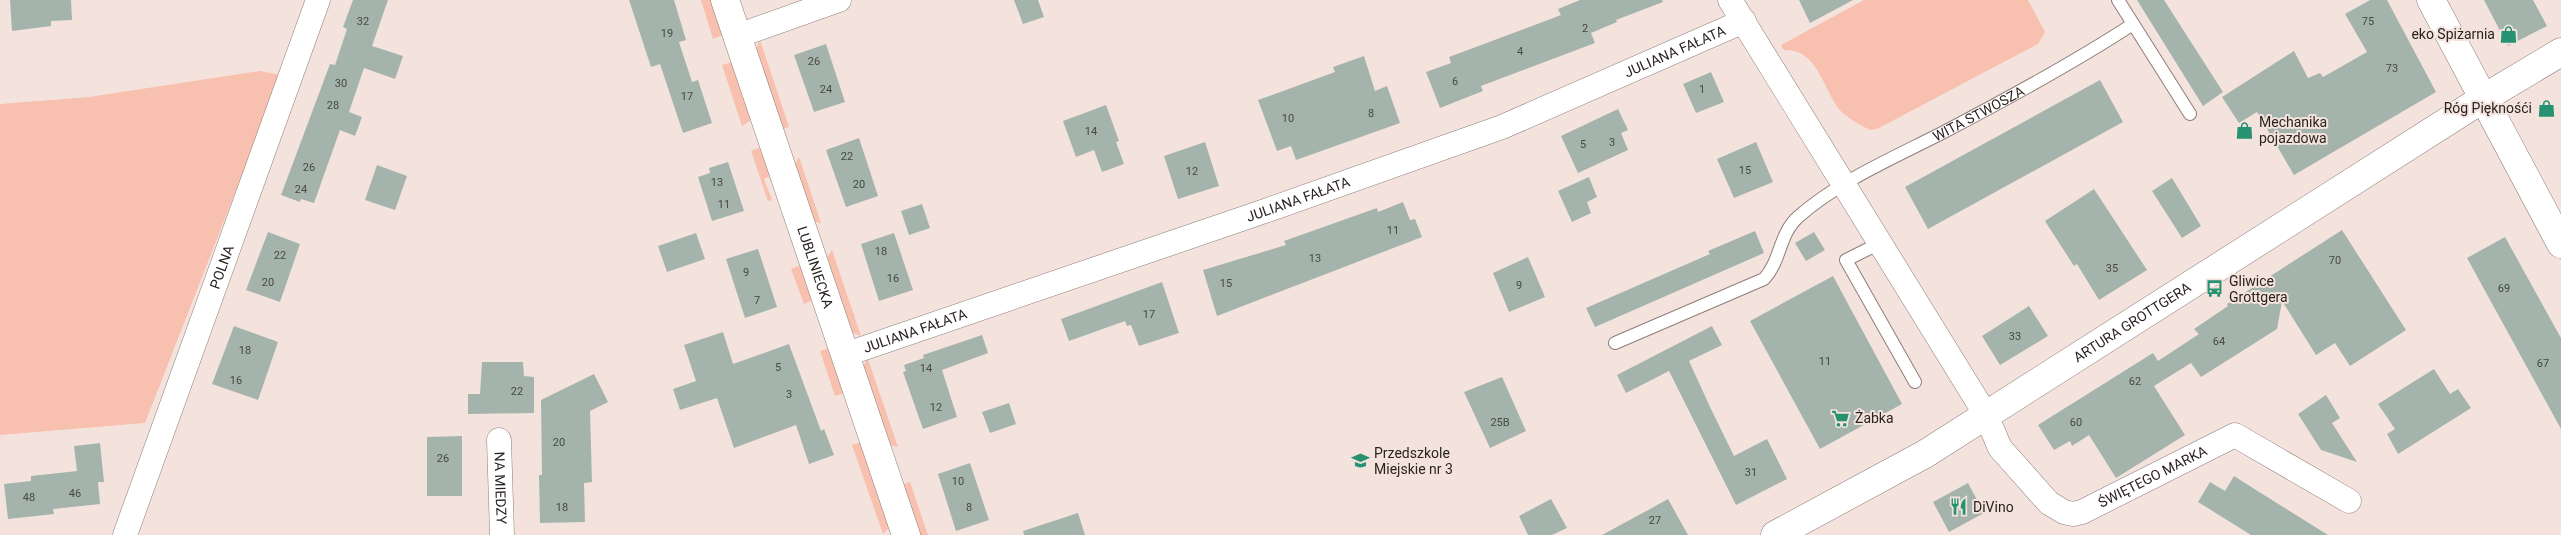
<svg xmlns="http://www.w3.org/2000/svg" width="2561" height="535" font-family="Roboto,sans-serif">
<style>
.green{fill:#f8c0ae}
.building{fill:#a4b4ad}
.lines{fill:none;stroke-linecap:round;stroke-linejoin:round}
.lane-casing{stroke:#8e7e79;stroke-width:14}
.street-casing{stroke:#8e7e79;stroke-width:25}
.secondary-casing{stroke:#8e7e79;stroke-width:29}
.lane{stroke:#fff;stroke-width:12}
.street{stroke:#fff;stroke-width:24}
.secondary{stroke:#fff;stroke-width:28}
.labels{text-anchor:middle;stroke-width:4;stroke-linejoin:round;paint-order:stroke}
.number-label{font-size:11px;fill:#484744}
.poi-label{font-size:14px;fill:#2a2321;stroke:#f4e3dd;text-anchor:start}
.street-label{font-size:14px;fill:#2a2321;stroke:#f4e3dd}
</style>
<rect width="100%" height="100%" fill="#f4e3dd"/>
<!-- green -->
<path class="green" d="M701,0H712L723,35L713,39Z
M1864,0H2028L2045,32L2038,44L1877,129L1870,130C1860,125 1845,117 1838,108C1823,87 1816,48 1784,50L1781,45Z
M760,40L789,127L781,130L755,50Z
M732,62L751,120L742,126L722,65Z
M260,71L281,75L145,423L0,435V104L89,97Z
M761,147L770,176L764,179L772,200L768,201L751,151Z
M799,157L821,223L811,221L793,168Z
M832,250L861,336L851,332L825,260Z
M801,265L813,300L804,304L791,269Z
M829,348L845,393L835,396L820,351Z
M868,359L898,447L888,445L863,366Z
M861,442L890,527L883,534L852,445Z
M910,482L928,535H919L902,485Z"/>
<!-- building -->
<path class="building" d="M10,0H71L72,20L51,21V26L12,31Z
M353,0H388L372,46L403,56L395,79L364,68L349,112L362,117L355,136L340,130L314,203L301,199L300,202L281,195L330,64L335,65L347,29L343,27Z
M629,0H674L686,40L679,42L692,82L698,80L712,123L683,133L660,64L651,67Z
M1014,0H1038L1044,17L1023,24Z
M1580,0H1662L1663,2L1616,20L1617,22L1591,33L1595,43L1481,86L1483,91L1440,108L1426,72L1451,63L1449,57L1561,15L1558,9Z
M1799,0H1853L1810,23Z
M2137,0H2164L2223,92L2203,106Z
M2370,0H2387L2436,92L2294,175L2257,112L2239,123L2222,97L2294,51L2308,78L2320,73L2323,77L2367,52L2345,14Z
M2484,0H2533L2547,26L2508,46Z
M826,44L845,102L814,112L794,55Z
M1364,56L1375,91L1387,86L1400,123L1296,160L1291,146L1277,151L1258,100L1335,72L1333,67Z
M1711,72L1724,102L1696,113L1683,84Z
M2100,80L2123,122L1928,229L1905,187Z
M1106,105L1119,141L1116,142L1124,164L1102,172L1094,150L1076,157L1063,121Z
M1618,109L1628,130L1621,133L1628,150L1578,173L1561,136Z
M859,138L878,196L846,207L826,150Z
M1205,142L1219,186L1178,199L1164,156Z
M1756,142L1773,182L1734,198L1717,159Z
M728,162L744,211L712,221L698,177L710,173L709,168Z
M377,165L407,176L395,210L365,200Z
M1589,177L1597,197L1587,202L1591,213L1572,222L1558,191Z
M2172,178L2201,226L2182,238L2152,191Z
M2094,189L2147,270L2099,300L2077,264L2074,266L2045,221Z
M1403,202L1410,220L1415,219L1422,237L1217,316L1203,270L1286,245L1284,241L1377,208L1378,212Z
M922,204L930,228L909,235L901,211Z
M2342,230L2406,330L2350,366L2335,343L2316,355L2282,301L2277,329L2201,377L2191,363L2154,386L2185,435L2116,478L2089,435L2072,446L2070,441L2054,450L2038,425L2153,353L2158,361L2199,334L2194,329L2228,306L2227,304Z
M1755,231L1764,253L1595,327L1586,308L1710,254L1708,251Z
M268,232L300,244L280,302L246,290Z
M1814,232L1825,250L1806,261L1795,243Z
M696,233L705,259L667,272L658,246Z
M894,233L913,290L879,301L861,244Z
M2505,237L2561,338V429L2467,258Z
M758,249L777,307L745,318L726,259Z
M1528,257L1545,297L1509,312L1493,273Z
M1833,276L1902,404L1820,449L1750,321Z
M1162,282L1179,333L1139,346L1131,325L1127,326L1125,321L1069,341L1061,319Z
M2029,306L2048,336L2000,365L1982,336Z
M234,326L278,342L258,400L212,384Z
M1712,326L1722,345L1689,361L1711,409L1734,456L1767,439L1787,479L1736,505L1669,371L1626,393L1617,375Z
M723,332L733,364L789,344L821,431L824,429L834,455L809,464L796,425L734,448L717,398L680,410L673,389L696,381L684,345Z
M982,335L988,353L942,370L957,417L923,429L903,372L906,371L904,365L924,358L923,355Z
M482,362H523L524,376L534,377V413L468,414V394H480Z
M2434,369L2450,394L2458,389L2471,408L2398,454L2387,434L2395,429L2378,404Z
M594,374L608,402L590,411L592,482L584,483L585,522L540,523L539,475H542L541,400Z
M1502,377L1526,431L1490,448L1464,392Z
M2326,395L2340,418L2332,423L2357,462L2321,450L2298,414Z
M1009,403L1016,424L990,433L982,412Z
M462,436V496H427V437Z
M100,443L104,482H98L100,504L53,509L54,514L8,519L4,484L31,481V476L77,471L74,446Z
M970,463L989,520L956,531L938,474Z
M2234,476L2256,490L2328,535H2251L2198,502L2210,482L2225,491Z
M1968,483L1984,513L1949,532L1933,502Z
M1551,499L1567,528L1552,535H1528L1519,516Z
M1668,499L1688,535H1602L1650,509Z
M1078,513L1085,535H1024L1023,531Z"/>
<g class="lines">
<defs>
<g id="lane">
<path d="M2118,0L2190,114"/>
<path d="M1880,243L1846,260L1915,382"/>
<path id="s1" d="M1615,343L1764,279C1781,261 1779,234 1798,217C1839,181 1893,158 1942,133C2007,99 2072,64 2133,24"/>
</g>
<g id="street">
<path id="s2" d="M1730,0L1986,415L2000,448L2049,503L2064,512L2073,514L2082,512L2235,435L2349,501"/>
<path d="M737,36L839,0"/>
<path id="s3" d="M844,355L1262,212L1502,127L1744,21"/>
<path id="s4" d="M499,440L502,535"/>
<path id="s5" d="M125,535L318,0"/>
</g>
<g id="secondary">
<path id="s6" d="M725,0L906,535"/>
<path d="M2431,0L2561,244"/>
<path id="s7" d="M1775,535L1925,454L2484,98L2561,52"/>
</g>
</defs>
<!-- lane casing -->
<use href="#lane" class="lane-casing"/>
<!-- street casing -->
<use href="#street" class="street-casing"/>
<!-- secondary casing -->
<use href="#secondary" class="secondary-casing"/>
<!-- lane -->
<use href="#lane" class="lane"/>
<!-- street -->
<use href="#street" class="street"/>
<!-- secondary -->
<use href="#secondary" class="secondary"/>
</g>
<!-- icons -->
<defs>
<symbol id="shop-bare" viewBox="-9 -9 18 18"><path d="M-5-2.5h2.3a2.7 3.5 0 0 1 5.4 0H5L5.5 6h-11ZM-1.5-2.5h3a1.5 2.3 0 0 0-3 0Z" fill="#279272" stroke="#f4e3dd" stroke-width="2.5" paint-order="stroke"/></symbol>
<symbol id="bus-bare" viewBox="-9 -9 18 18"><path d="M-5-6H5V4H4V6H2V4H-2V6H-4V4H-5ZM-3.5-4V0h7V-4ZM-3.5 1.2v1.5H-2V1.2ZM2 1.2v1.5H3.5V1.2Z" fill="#279272" stroke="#f4e3dd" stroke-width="2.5" paint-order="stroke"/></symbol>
<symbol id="supermarket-bare" viewBox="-9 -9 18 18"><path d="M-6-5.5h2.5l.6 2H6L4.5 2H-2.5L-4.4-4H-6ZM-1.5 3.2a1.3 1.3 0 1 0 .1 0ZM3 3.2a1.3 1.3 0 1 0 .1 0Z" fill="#279272" stroke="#f4e3dd" stroke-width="2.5" paint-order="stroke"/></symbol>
<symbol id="school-bare" viewBox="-9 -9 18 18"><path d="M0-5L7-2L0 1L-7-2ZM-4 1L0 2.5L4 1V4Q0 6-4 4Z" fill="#279272" stroke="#f4e3dd" stroke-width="2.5" paint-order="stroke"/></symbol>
<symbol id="restaurant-bare" viewBox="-9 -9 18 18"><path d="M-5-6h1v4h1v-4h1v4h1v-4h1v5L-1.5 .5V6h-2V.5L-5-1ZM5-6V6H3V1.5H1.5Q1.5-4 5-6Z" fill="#279272" stroke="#f4e3dd" stroke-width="2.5" paint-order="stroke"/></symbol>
</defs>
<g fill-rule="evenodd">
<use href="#shop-bare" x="2496" y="22" width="25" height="25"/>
<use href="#shop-bare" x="2534" y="96" width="25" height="25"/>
<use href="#shop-bare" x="2232" y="118" width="25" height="25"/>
<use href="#bus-bare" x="2202" y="276" width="25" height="25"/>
<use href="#supermarket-bare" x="1828" y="406" width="25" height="25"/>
<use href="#school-bare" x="1348" y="448" width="25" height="25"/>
<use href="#restaurant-bare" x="1946" y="494" width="25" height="25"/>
</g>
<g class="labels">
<!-- number labels -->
<g class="number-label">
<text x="363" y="25">32</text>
<text x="2368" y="25">75</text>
<text x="1585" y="32">2</text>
<text x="667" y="37">19</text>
<text x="1520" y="55">4</text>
<text x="814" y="65">26</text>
<text x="2392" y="72">73</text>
<text x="1455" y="85">6</text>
<text x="341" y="87">30</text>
<text x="826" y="93">24</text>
<text x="1702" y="93">1</text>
<text x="687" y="100">17</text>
<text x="333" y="109">28</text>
<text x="1371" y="117">8</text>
<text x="1288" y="122">10</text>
<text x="1091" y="135">14</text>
<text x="1612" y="146">3</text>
<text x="1583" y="148">5</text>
<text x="847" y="160">22</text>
<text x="309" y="171">26</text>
<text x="1745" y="174">15</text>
<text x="1192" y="175">12</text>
<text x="717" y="186">13</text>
<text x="859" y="188">20</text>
<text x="301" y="193">24</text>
<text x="724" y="208">11</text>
<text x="1393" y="234">11</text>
<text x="881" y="255">18</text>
<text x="280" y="259">22</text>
<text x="1315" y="262">13</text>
<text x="2335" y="264">70</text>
<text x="2112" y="272">35</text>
<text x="746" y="276">9</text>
<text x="893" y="282">16</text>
<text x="268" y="286">20</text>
<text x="1226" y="287">15</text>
<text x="1519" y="289">9</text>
<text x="2504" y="292">69</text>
<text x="757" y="304">7</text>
<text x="1149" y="318">17</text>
<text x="2015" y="340">33</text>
<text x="2219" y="345">64</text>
<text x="245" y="354">18</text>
<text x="1825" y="365">11</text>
<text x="2543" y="367">67</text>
<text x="778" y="371">5</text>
<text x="926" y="372">14</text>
<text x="236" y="384">16</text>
<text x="2135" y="385">62</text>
<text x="517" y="395">22</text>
<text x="789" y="398">3</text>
<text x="936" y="411">12</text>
<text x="1500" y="426">25B</text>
<text x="2076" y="426">60</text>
<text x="559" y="446">20</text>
<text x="443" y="462">26</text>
<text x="1751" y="476">31</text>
<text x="958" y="485">10</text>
<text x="75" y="497">46</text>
<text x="29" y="501">48</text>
<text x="562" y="511">18</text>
<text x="969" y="511">8</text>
<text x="1655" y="524">27</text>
</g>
<!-- poi labels -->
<g class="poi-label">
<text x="2495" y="39" text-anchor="end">eko Spiżarnia</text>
<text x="2532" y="113" text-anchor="end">Róg Pięknośći</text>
<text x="2259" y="127">Mechanika<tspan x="2259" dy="16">pojazdowa</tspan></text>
<text x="2229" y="286">Gliwice<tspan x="2229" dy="16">Grottgera</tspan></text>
<text x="1855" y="423">Żabka</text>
<text x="1374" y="458">Przedszkole<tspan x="1374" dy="16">Miejskie nr 3</tspan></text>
<text x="1973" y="512">DiVino</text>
</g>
<!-- street labels -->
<g class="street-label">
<text dy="5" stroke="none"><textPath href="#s3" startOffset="885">JULIANA FAŁATA</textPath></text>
<text dy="5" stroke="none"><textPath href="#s1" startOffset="442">WITA STWOSZA</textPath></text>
<text dy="5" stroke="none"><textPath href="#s3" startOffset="480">JULIANA FAŁATA</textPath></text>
<text dy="5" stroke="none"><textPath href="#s5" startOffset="285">POLNA</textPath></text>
<text dy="5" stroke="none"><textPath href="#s6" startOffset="282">LUBLINIECKA</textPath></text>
<text dy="5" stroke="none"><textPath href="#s7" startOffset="416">ARTURA GROTTGERA</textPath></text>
<text dy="5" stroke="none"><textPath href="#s3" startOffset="75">JULIANA FAŁATA</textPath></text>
<text dy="5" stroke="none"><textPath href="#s2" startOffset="712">ŚWIĘTEGO MARKA</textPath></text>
<text dy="5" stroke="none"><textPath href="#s4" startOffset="48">NA MIEDZY</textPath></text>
</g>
</g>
</svg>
